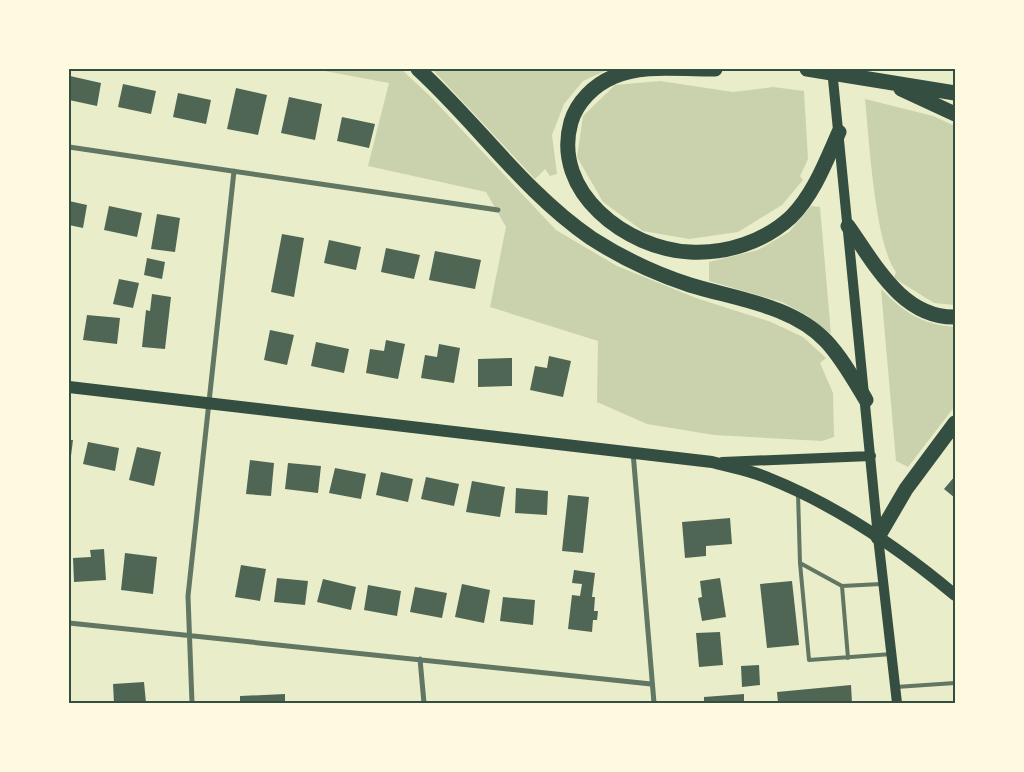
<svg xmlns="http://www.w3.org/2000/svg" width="1024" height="772" font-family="Helvetica,sans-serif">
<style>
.green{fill:#cad2ad}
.building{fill:#4f6655}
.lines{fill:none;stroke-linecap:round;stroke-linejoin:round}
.service{stroke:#617663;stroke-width:4}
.minor{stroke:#617663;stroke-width:5}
.secondary{stroke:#344e41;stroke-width:10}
.primary{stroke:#344e41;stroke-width:12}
.motorway{stroke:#344e41;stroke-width:15}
.neatline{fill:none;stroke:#344e41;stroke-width:2}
</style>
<rect width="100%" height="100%" fill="#e9edc9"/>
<!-- green -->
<path class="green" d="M314,69H401L431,97L556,230L617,266L696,298L771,322L803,337L826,358L820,363L833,393L834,437L822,441L714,435L647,424L597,402L598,341L490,307L506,227L486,192L368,166L389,83Z
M432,69H605V71L583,81L564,104L552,135L557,174L550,176L545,169L535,179Z
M660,81L733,92L773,87L804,91L808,159L800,176L803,180L782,205L738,232L689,239L643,231L603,202L577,157L583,116L615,85Z
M865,99L933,116L955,126V305L934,303L894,278L896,272C875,245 869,138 865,99Z
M811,206L820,207L831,334L808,316L782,302L709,281V262L758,250L789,232Z
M881,289C905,313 921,324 955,327V406L908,467L896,461Z"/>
<!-- building -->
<path class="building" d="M70,76L101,83L97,106L69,100Z
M123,84L156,91L151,114L118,107Z
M236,88L267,95L258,135L227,129Z
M178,93L211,100L206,124L173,117Z
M289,97L322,104L315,140L281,133Z
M342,117L375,124L369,148L337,141Z
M69,201L87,205L83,228L69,225Z
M109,206L142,213L137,237L104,230Z
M157,214L180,218L175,252L151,249Z
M282,234L304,238L294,297L271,292Z
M329,240L361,247L356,270L324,263Z
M386,248L420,255L414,279L381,272Z
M435,251L481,260L475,289L429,280Z
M147,258L165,262L162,279L144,275Z
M119,279L139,283L133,308L113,304Z
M152,294L171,297L165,349L142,347L146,310L150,311Z
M87,315L120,318L117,344L83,340Z
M270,330L294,335L287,365L264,360Z
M386,340L405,344L398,379L366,373L370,349L384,351Z
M316,342L349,349L344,373L311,366Z
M439,344L460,348L454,383L421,378L425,355L437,357Z
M549,356L571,361L563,397L530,390L535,366L547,368Z
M512,358V386L478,387V359Z
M69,440H73L70,464H69Z
M88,442L119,448L115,471L83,464Z
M137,447L161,452L154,486L129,480Z
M250,460L274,463L271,496L246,494Z
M288,463L321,466L318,493L285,489Z
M335,468L366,474L361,499L329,493Z
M381,472L413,479L408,502L376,495Z
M955,476V498L944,489Z
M426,477L459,484L454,506L421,499Z
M472,481L505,487L500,517L466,512Z
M516,488L548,491L547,515L515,513Z
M568,495L589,497L583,553L562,551Z
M730,518L732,544L706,546V556L685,558L682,522Z
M104,549L106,580L74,582L73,558L91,557L90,550Z
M125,553L157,557L153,594L121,590Z
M241,565L266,569L260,601L235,597Z
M574,570L595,573L592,597H595L594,611H598L597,620H593L592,632L568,629L572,595L580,596L582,584L572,583Z
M277,578L308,581L305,605L274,602Z
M720,578L726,617L702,621L698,598L702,597L700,581Z
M323,579L356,587L351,610L317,602Z
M792,581L799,645L767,648L760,584Z
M462,584L490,590L484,623L455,617Z
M368,585L401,591L397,616L364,610Z
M415,587L447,593L442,618L410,612Z
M503,597L535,600L533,625L500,621Z
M720,632L723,665L699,667L696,633Z
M759,665L760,685L742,687L741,666Z
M144,682L146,703H114L113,684Z
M851,685L852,703H778L777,692Z
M285,694V703H240V696Z
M744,694V703H704V697Z"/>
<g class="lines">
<!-- service -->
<path class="service" d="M798,493L800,563L809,660L892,654
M800,563L842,586L848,658
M842,586L881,584
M896,687L955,683"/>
<!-- minor -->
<path class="minor" d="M69,147L498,210
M633,452L654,703
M69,623L651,684
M420,659L424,703
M192,703L188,596L234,171"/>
<!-- secondary -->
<path class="secondary" d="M832,69L878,537L897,703
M722,462L871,456"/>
<!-- primary -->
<path class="primary" d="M69,387L712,462C731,467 750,470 768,478C836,505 899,548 955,595"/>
<!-- motorway -->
<path class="motorway" d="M418,69C477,123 524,192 591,238C622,258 656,274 690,285C735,299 792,305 826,341C842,358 854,380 866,400
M715,69C683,70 643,63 613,77C594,85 577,102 571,122C551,192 627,249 690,252C726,254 764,242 791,217C814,194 826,161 839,132
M807,69L955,93
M901,89L955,114
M848,226C875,264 902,318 955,317
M878,537L906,489L955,423"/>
</g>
<!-- border -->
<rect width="1024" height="772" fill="none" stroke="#fefae0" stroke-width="140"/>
<rect x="70" y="70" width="884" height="632" class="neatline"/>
</svg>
